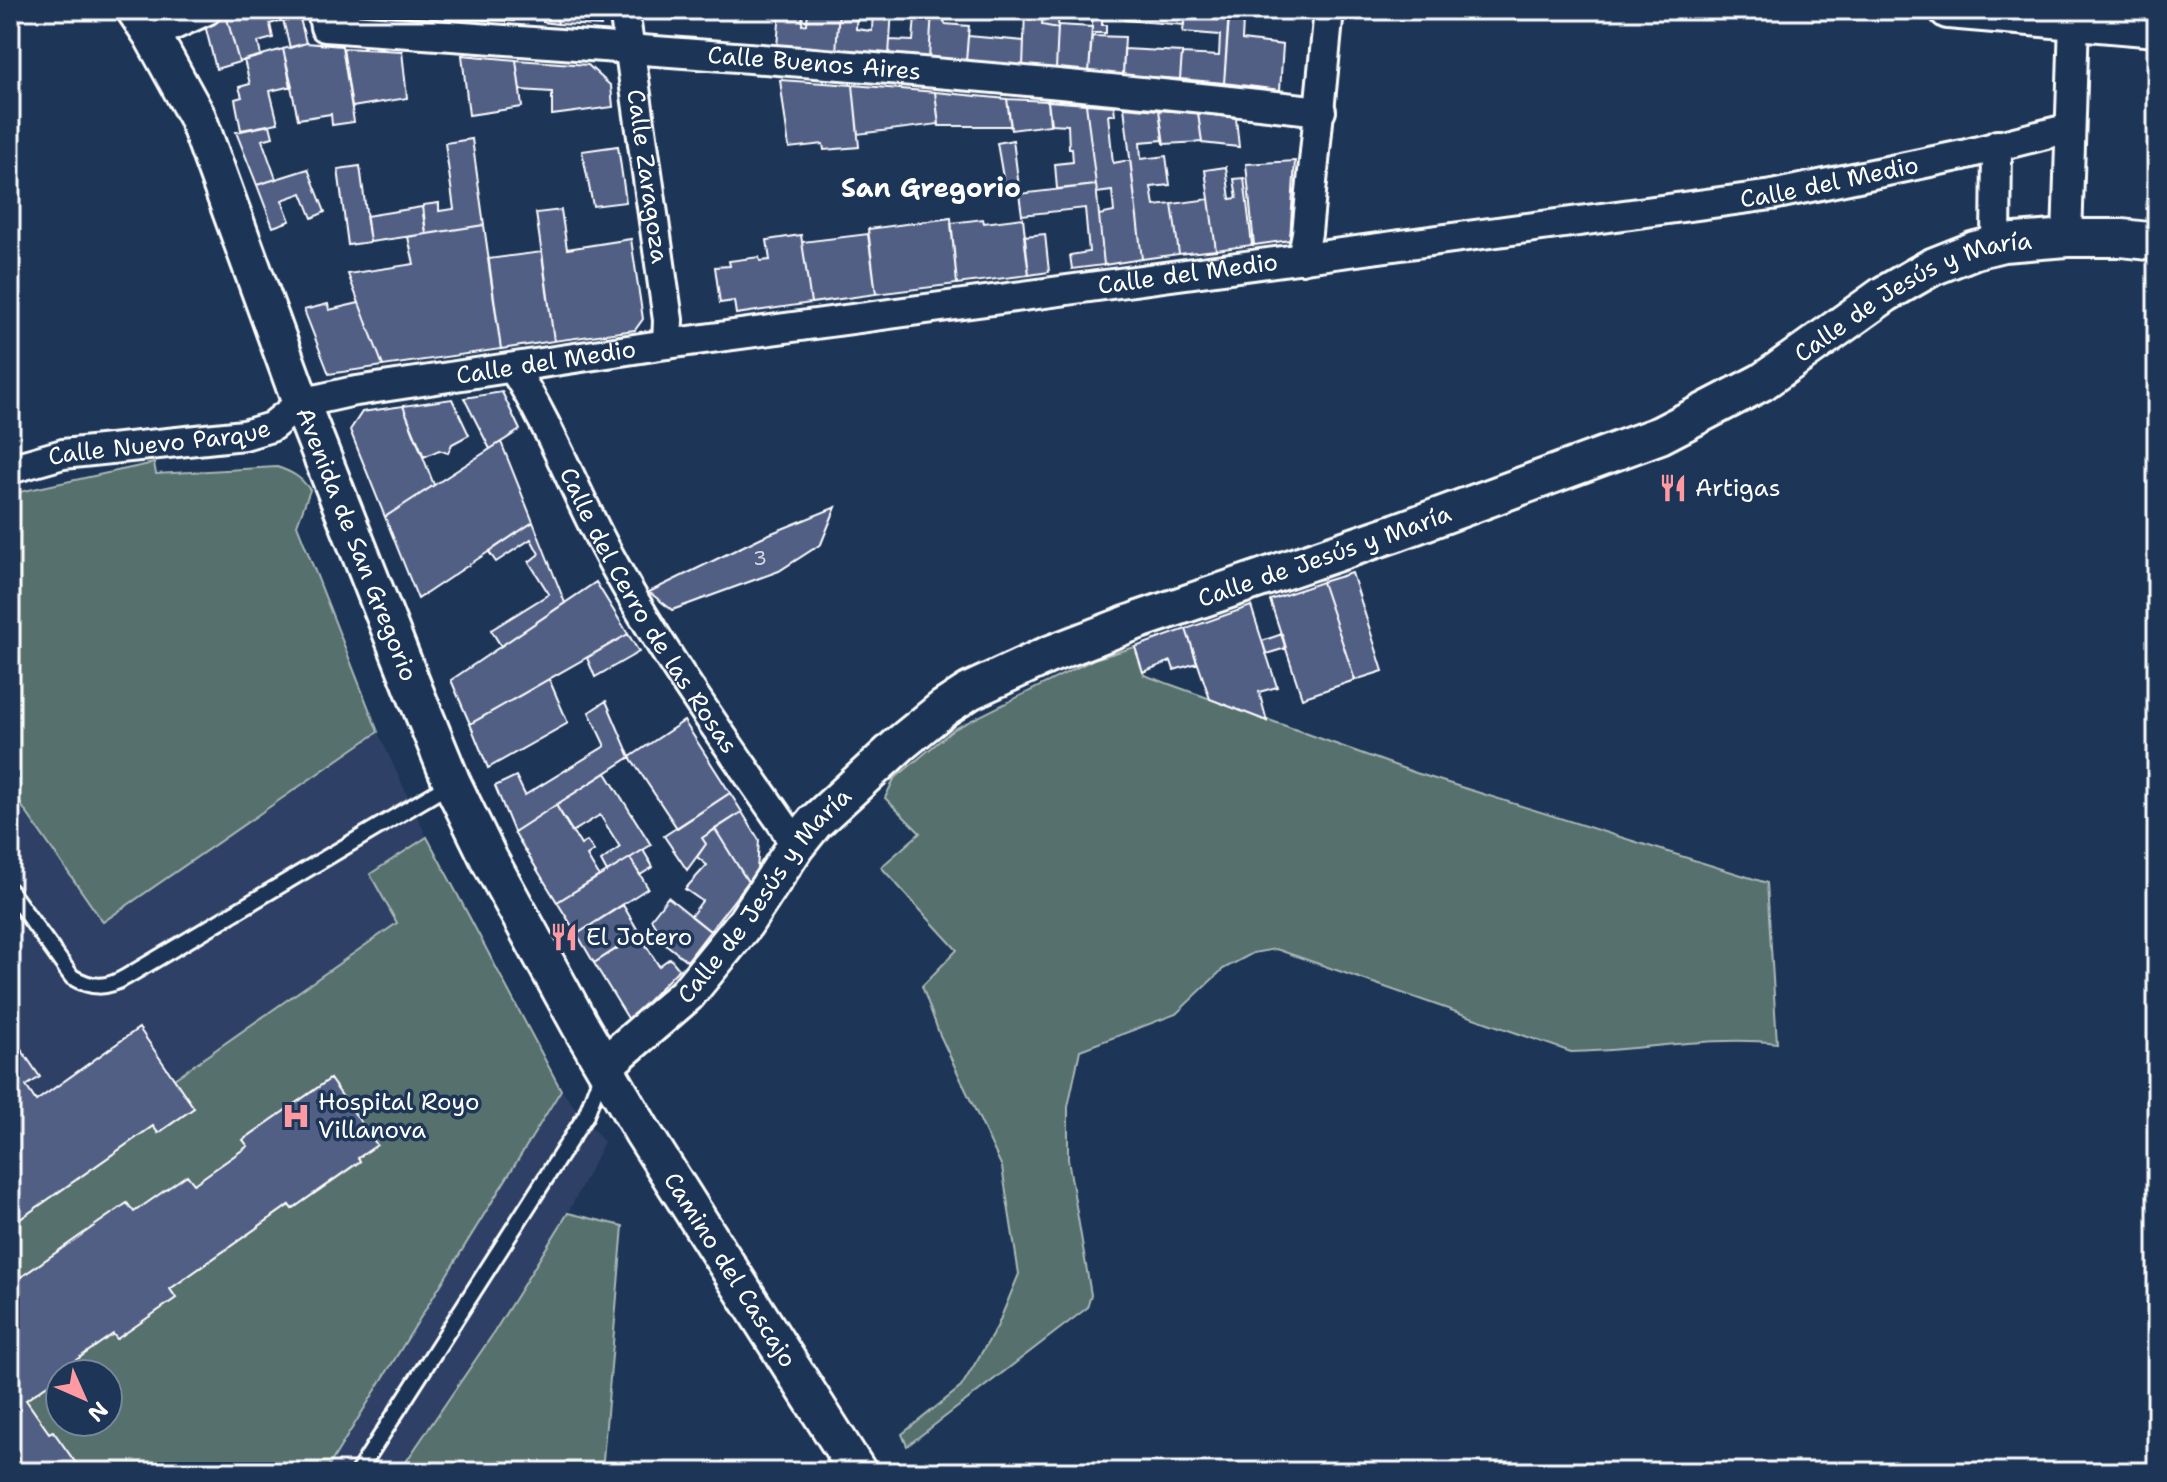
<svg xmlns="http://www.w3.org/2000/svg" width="2167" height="1482" font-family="'Shantell Sans',sans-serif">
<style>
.built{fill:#2d4165;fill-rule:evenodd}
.green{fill:#56706d;stroke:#aab8b6;stroke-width:2}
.building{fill:#515e85;stroke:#fff;stroke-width:2}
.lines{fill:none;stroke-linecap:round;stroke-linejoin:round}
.service-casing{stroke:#fff;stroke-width:20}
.minor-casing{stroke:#fff;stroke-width:34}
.tertiary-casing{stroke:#fff;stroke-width:42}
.service{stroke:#1d3557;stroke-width:14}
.minor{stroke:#1d3557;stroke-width:28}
.tertiary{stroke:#1d3557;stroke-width:36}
.labels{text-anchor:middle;stroke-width:7;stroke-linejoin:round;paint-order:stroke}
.number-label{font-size:20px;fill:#d4d7e0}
.street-label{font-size:24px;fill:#fff;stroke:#1d3557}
.poi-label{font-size:24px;fill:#fff;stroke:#1d3557;text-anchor:start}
.neighbourhood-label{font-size:26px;font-weight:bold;fill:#fff;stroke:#1d3557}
</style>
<rect width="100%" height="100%" fill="#1d3557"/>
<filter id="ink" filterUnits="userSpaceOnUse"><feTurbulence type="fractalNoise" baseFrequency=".0125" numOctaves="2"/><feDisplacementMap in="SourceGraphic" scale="16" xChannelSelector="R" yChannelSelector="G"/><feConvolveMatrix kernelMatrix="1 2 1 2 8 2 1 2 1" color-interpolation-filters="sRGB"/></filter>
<g filter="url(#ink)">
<!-- built -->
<path class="built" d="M378,732L427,837L561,1090L604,1142L568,1213L491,1337L399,1472H10V789L104,922ZM60,1374H108V1422H60Z"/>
<!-- green -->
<path class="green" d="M154,463L156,474L277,467C292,472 301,477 310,490L297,525L378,732L103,922L10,789V494Z
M1135,647L1144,675L1416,773L1767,883L1777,1043C1713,1035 1637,1051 1571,1052L1276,949L1253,953L1223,969L1176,1014L1080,1050L1068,1107V1159L1091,1295L1087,1308L907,1446L902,1434L961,1387L997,1327L1019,1274L1002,1167L939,1033L922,986L957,950L881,867L920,833L885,798L894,779L954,729L1094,659Z
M427,837L561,1090L325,1472H82L53,1431L49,1433L26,1400L60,1376V1422H108V1374L59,1372L113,1334L117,1339L176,1298L170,1289L289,1205L292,1209L360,1162L358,1158L376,1144L330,1079L244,1139L248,1146L194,1184L187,1175L134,1212L127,1203L21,1277L10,1261V1226L153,1126L159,1133L194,1108L174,1079L397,923L370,874Z
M568,1213L623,1226L602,1472H399L491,1337Z"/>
<!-- building -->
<path class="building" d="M246,10H298L306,43L290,48L283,20L270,24L273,38L258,42L261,56L239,62L226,15Z
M458,10H512L514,21L460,18Z
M541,10H555L558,24L543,22Z
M555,10H598L601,26L558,24Z
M780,10H803L802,25L807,24L808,10H839L836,52L777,47Z
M839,10H857L856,29L872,31L873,10H892L889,55L836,52Z
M920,10H932L929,59L889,55L890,40L913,41L915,16L919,17Z
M932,10H970L969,15L939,12L938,20H944L945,24L969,26L966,61L929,59Z
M1025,10H1043L1042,25L1058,28L1056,69L1023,67Z
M1043,10H1059L1058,28L1042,25Z
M1126,10H1185L1184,25L1125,20Z
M1185,10H1229L1224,83L1180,79L1182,54L1219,56L1220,35L1183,32Z
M226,15L239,62L216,69L204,21Z
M1092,18H1102V25H1106V33H1092Z
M1229,19L1243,20L1242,40L1283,45L1280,90L1224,83Z
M1058,25L1092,27L1089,72L1056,69Z
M968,36L1024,41L1023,67L966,61Z
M1092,36L1125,37L1123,75L1089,72Z
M306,43L342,46L354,122L332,125L331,114L298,119L283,49Z
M343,48L402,51L407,98L352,107Z
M283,49L292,86L270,91L278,123L241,130L235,99L242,97L239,87L250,84L244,60Z
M1124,49L1182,52L1180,79L1123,75Z
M462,55L516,60L522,107L469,115Z
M516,60L588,65L611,86L613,107L552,115V92L520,90Z
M780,80L853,85L859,147L824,150L823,144L789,148Z
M853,85L935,92L939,124L858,134Z
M935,92L1007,99L1011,126H939Z
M1007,99L1048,101L1050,125L1011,130Z
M1048,101L1086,104L1096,185L1057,189L1055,164L1073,162L1072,148H1069L1068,125L1051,124Z
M1086,104L1114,106L1115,115H1108L1113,163L1130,160L1142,259L1104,265L1099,215L1114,212L1112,191L1097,193Z
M1124,107L1159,110L1163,140L1140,142L1141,159L1166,156L1170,185L1151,187L1154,206L1172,204L1179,254L1142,259Z
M1159,110L1198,113L1202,142L1164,144Z
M1198,113L1236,118L1239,147L1202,143Z
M270,125L273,137L262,140L276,179L257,185L236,132Z
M472,139L484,225L426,234L423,205L439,203V211L454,209L445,143Z
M1013,140L1019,187L1005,189L997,143Z
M618,146L626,202L593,206L582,151Z
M1295,161L1290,240L1254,245L1246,164Z
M360,166L370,242L348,245L338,169Z
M1226,167L1230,199L1237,198L1234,179L1244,178L1252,245L1216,250L1205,170Z
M308,169L325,212L312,218L302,193L282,200L290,221L273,227L257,185Z
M1096,185L1104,265L1072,269L1070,255L1089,252L1085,208L1022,215L1019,194Z
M1209,199L1216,250L1179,254L1172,204Z
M422,207L426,234L370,242L366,216Z
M561,210L567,249L631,239L643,319L635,330L554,341L536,213Z
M951,218L957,284L876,294L868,229Z
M1023,218L1029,275L957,284L951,223L983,219L984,223Z
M484,225L501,349L383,366L348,274L414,264L408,237Z
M868,234L876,294L811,303L802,242Z
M1045,234L1049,272L1029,275L1024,236Z
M801,235L811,303L736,314L734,301L720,303L715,267L730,266L729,261L759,257L760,261L770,260L767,240Z
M542,252L554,341L501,349L488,259Z
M359,303L383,366L329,374L304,310L328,304L329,310Z
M502,392L520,430L490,449L464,398Z
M452,399L469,435L452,444L448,453L439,450L424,457L403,406Z
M403,406L434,485L385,517L350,430L362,412Z
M501,442L533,522L418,599L385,517Z
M836,507L821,544L779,571L672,610L649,592L762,537Z
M533,522L565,603L501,646L491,630L549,594L529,562L539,554L531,539L496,562L489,552Z
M1352,573L1383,671L1355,680L1322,582Z
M596,582L628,634L470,724L451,680Z
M1322,582L1355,680L1302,698L1270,600Z
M1251,606L1277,687L1259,692L1267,721L1210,699L1186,629Z
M1186,629L1197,663L1174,670L1171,661L1143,672L1135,647Z
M628,634L639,652L595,677L587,658Z
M1282,634L1286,648L1266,654L1262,641Z
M549,679L568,723L488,768L470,724Z
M606,701L630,757L514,832L495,786L516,776L525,795L605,746L589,712Z
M684,721L730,793L677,828L630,757Z
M606,773L651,845L607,872L601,861L620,847L600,815L572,832L556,805Z
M730,793L742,812L702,838L706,844L687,870L664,836Z
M556,805L581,845L587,841L594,851L587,856L599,876L557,902L514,832Z
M742,812L759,840L757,871L748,882L715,829Z
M715,829L748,882L710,931L691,916L702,901L685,889L707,865L697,857L706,844L702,838Z
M643,850L653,867L640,875L630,858Z
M630,858L648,888L577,934L557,902Z
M668,897L710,931L687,961L667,945L651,919Z
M623,905L640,934L594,963L577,934Z
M639,934L659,966L670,958L679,969L629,1020L594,963Z
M139,1028L194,1108L158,1133L153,1126L10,1226V1033L40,1077L26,1086L36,1101Z
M330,1079L377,1145L358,1158L360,1161L292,1209L289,1205L170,1289L176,1298L117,1339L113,1334L59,1372L60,1376L26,1400L49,1433L53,1431L82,1472H10V1261L21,1277L127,1203L134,1212L187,1175L194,1184L248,1146L243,1140Z"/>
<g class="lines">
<defs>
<path id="service" d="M10,891L72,977C91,988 106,989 126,977L452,783
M358,1472L586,1115L603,1070"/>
<g id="minor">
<path id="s1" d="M322,10L325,27C657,51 990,73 1321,111"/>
<path id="s2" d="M624,10L668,320L667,344"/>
<path d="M152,35L207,10"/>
<path d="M2067,238L2074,21"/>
<path d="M1996,244L1997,145"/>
<path d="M1302,259L1307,233L1329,10"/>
<path id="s3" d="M513,368C552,428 576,496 611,559C661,652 724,739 784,826L795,847"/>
<path id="s4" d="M10,469L63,454L244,435L271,427L301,403L350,392L667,344L1772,195L1963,155L2070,128"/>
</g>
<g id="tertiary">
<path id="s5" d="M135,10L152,35L197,117L301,403L414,690L452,783L489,859L581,1027L642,1131L858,1472"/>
<path d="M1948,10L2157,28"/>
<path id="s6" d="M605,1065L687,994L745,923L795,847L815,822L901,743L944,708L970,691L1048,655L1139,620L1397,532L1660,435L1762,382L1885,294L1932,267L1975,250L2003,243L2067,238H2122L2157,242"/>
</g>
</defs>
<!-- service casing -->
<use href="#service" class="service-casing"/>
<!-- minor casing -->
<use href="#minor" class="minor-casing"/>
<!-- tertiary casing -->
<use href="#tertiary" class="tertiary-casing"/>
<!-- service -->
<use href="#service" class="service"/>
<!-- minor -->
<use href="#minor" class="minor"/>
<!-- tertiary -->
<use href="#tertiary" class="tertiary"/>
</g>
</g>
<!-- icons -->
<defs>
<symbol id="restaurant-bare" viewBox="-9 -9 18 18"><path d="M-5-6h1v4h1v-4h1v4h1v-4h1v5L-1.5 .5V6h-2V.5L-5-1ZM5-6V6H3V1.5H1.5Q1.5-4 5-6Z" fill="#ff9aa2" stroke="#1d3557" stroke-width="2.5" paint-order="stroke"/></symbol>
<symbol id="hospital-bare" viewBox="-9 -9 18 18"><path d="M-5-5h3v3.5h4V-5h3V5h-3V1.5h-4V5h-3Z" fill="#ff9aa2" stroke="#1d3557" stroke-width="2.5" paint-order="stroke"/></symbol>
</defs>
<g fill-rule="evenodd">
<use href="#restaurant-bare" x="1653" y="468" width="40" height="40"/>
<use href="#restaurant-bare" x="544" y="917" width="40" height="40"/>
<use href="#hospital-bare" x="276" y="1096" width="40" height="40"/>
</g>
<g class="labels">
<!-- number labels -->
<g class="number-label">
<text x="760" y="565">3</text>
</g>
<!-- street labels -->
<g class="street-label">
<text dy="8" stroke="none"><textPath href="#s1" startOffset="508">Calle Buenos Aires</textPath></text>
<text dy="8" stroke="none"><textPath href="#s2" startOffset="168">Calle Zaragoza</textPath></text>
<text dy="8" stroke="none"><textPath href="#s4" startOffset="1848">Calle del Medio</textPath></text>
<text dy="8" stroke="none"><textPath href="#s4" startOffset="1200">Calle del Medio</textPath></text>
<text dy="8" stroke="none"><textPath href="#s6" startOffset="1554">Calle de Jesús y María</textPath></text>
<text dy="8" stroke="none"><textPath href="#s4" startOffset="552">Calle del Medio</textPath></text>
<text dy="8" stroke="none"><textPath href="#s4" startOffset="152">Calle Nuevo Parque</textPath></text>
<text dy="8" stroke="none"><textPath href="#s5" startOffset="580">Avenida de San Gregorio</textPath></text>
<text dy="8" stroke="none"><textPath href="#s6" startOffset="906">Calle de Jesús y María</textPath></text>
<text dy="8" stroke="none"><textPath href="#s3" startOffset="278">Calle del Cerro de las Rosas</textPath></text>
<text dy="8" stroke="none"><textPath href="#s6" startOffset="234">Calle de Jesús y María</textPath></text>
<text dy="8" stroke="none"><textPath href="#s5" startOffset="1398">Camino del Cascajo</textPath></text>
</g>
<!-- poi labels -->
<g class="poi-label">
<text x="1695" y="496">Artigas</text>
<text x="586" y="945">El Jotero</text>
<text x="318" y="1110">Hospital Royo<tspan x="318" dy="28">Villanova</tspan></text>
</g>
<!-- neighbourhood labels -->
<g class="neighbourhood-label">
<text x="931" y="197">San Gregorio</text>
</g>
</g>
<!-- margin -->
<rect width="2167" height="1482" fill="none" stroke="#1d3557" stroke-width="40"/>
<rect x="20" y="20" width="2127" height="1442" fill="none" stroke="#fff" stroke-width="3" filter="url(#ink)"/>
<!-- north arrow -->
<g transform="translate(84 1398) rotate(135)"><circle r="38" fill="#1d3557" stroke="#77869a" stroke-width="2"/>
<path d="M0-6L14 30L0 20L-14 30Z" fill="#ff9aa2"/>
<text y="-12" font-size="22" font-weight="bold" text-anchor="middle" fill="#ffffff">N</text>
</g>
</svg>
